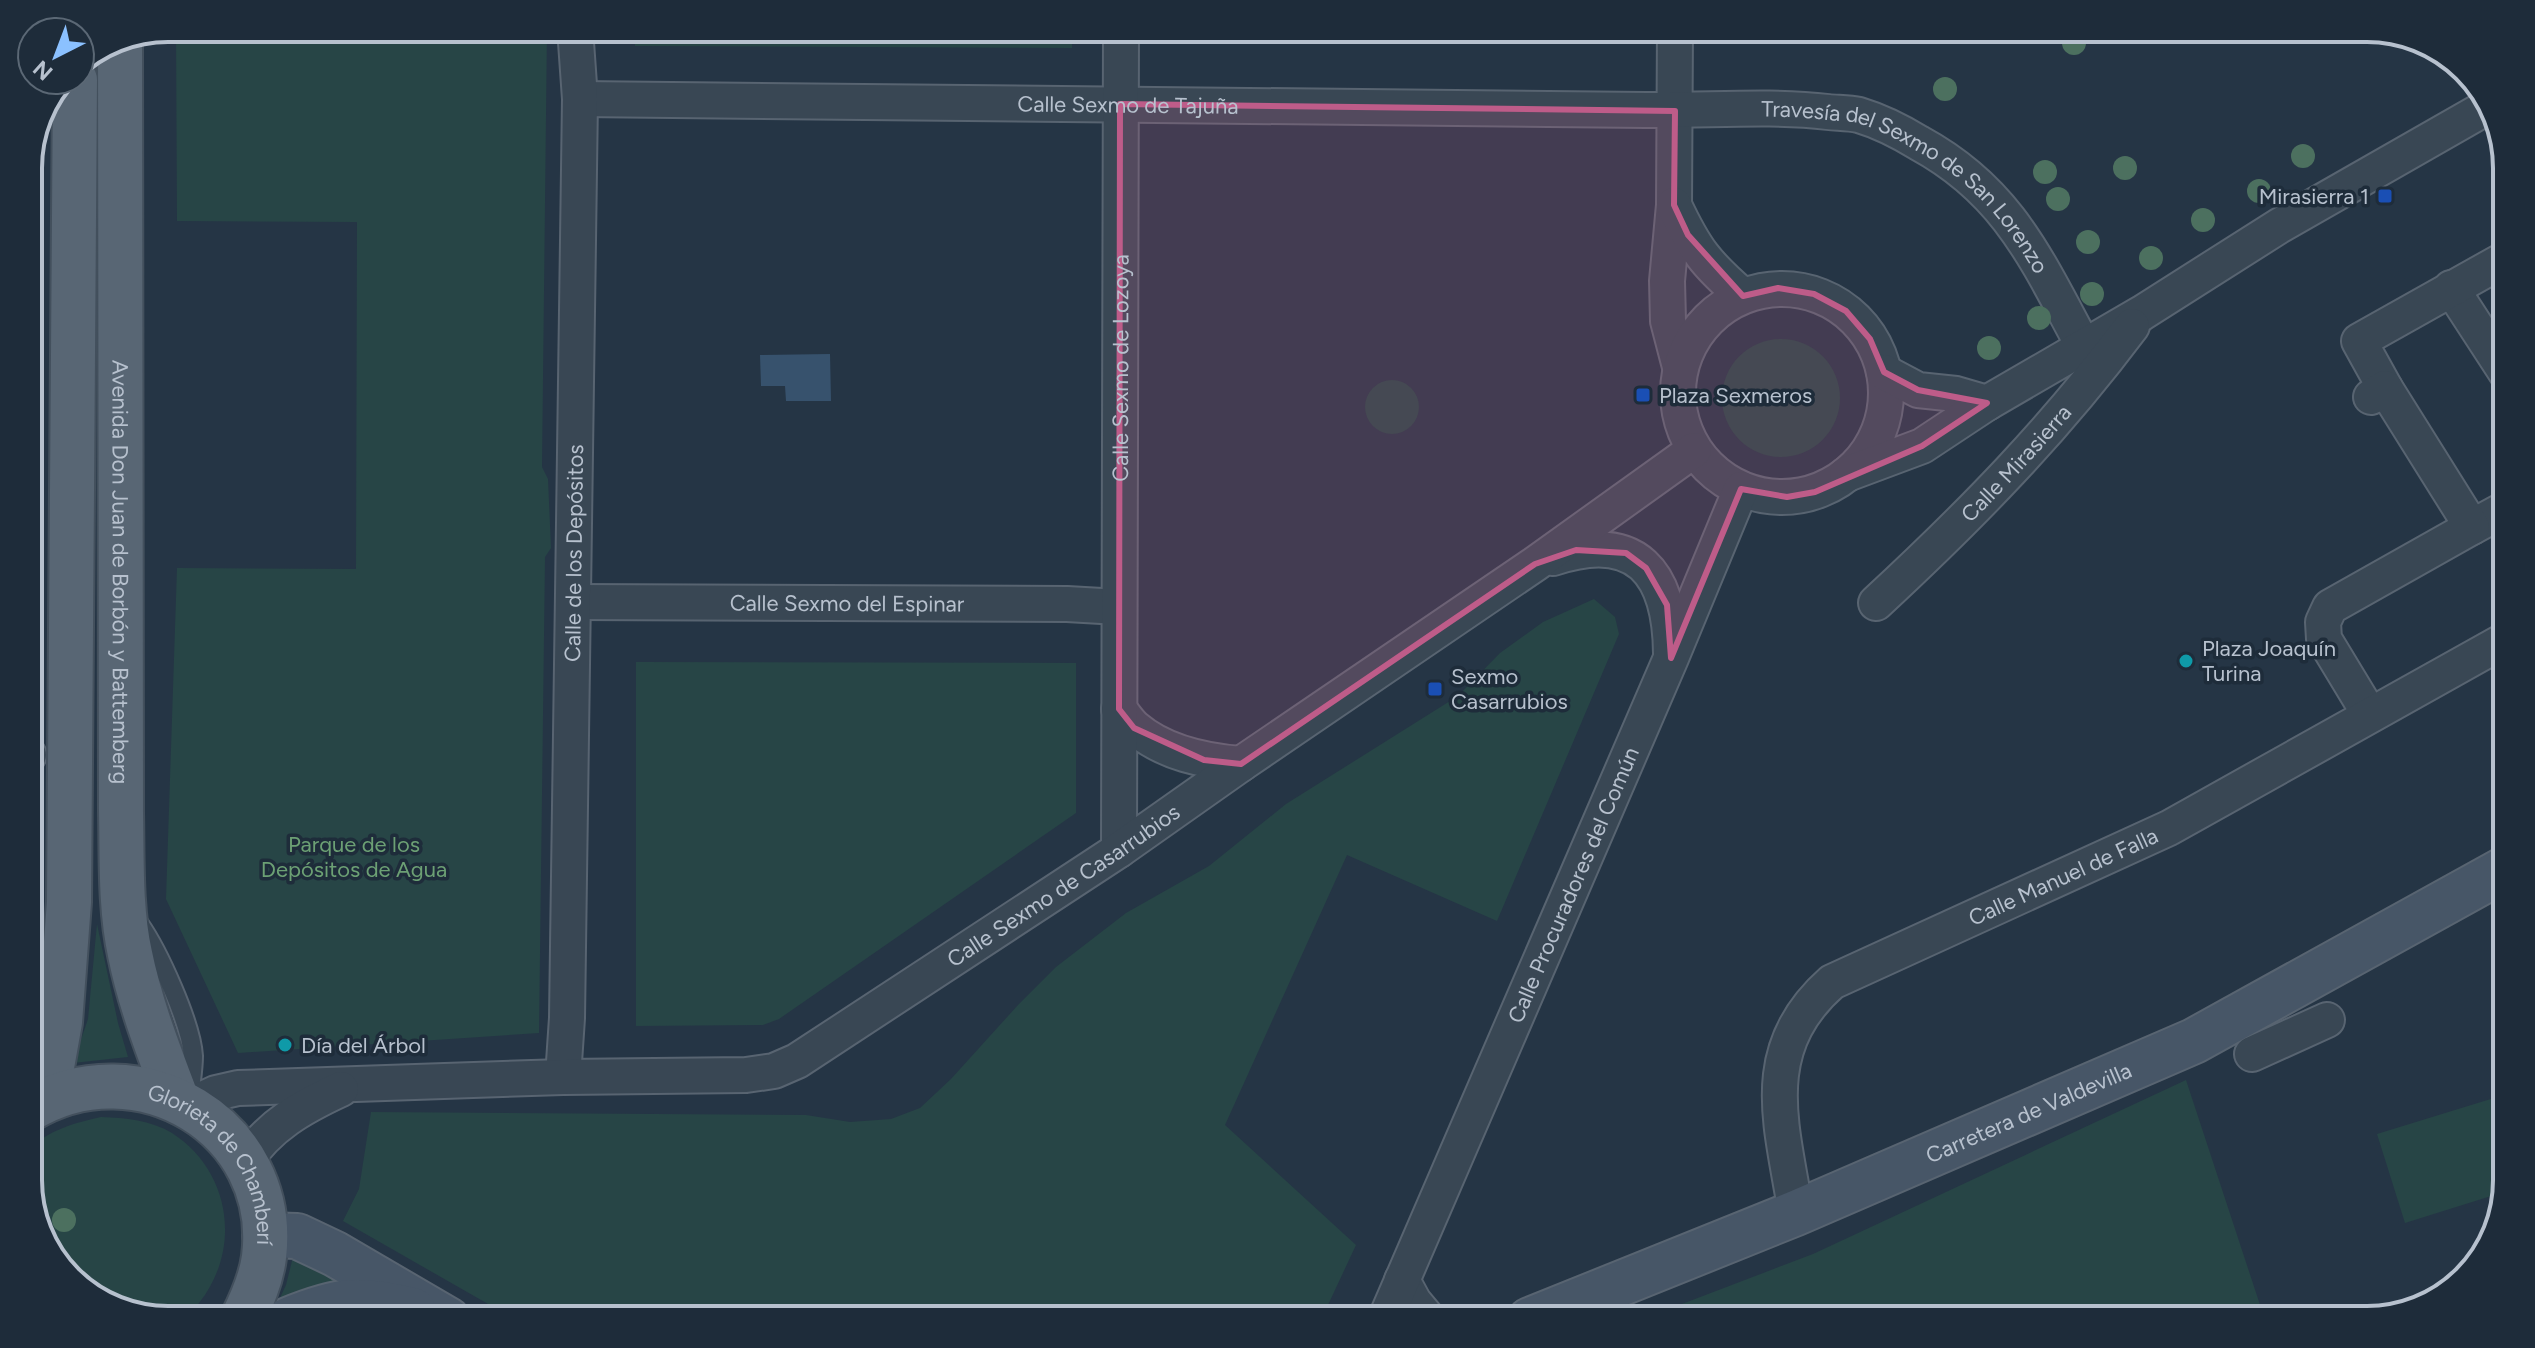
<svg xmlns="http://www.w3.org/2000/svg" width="2535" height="1348" font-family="Figtree,sans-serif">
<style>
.green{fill:#274546}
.water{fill:#37526d}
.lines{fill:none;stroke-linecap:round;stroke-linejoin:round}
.lane-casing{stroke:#586471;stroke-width:22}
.street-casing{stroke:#586471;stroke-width:38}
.secondary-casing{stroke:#586471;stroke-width:48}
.primary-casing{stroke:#43505d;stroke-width:48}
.lane{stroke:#394754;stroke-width:18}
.street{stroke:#394754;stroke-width:34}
.secondary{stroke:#475667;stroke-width:44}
.primary{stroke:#586674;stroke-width:44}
.tree{fill:#4c705f}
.marked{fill:#be5c89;fill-opacity:0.2;stroke:#be5c89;stroke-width:6;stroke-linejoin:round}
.transit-dot{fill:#1a4fb4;stroke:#1e2c3a;stroke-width:3}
.culture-dot{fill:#0f9aa8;stroke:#1e2c3a;stroke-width:3}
.labels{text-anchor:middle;stroke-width:7;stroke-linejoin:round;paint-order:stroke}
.street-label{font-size:22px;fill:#b7c1ce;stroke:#1e2c3a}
.poi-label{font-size:22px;fill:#b7c1ce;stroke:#1e2c3a;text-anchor:start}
.park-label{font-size:22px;fill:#6ca074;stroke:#1e2c3a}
.rim{fill:none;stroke:#b7c1ce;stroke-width:4}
</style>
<rect width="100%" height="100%" fill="#253545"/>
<!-- green -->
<path class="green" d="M176,28H547L542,467L548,479L551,548L545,557L539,1033L238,1053L166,899L177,568L356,569L357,222L177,221Z
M635,28H1072V48L635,46Z
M1722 398a59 59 0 1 1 118 0a59 59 0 1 1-118 0Z
M1365 407a27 27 0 1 1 54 0a27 27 0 1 1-54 0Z
M1594,599L1615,617L1619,634L1497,921L1347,855L1225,1125L1356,1245L1328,1305L1315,1320H516L343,1221L359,1189L371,1112L806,1115L850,1122L891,1119L920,1108L951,1079L1018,1005L1056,967L1126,913L1209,866L1286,804L1458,696L1500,653L1543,622Z
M636,662L1076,663V813L779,1019L763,1025L636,1026Z
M97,924L118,1023L128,1057L73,1063L88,1019Z
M2186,1080L2265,1320H1640L1813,1254Z
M2507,1094V1180L2504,1192L2405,1223L2377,1134Z
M101,1117C126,1118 150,1120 172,1133C231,1171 242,1249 199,1303C194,1309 189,1318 182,1320C173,1322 112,1309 105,1304C92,1297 64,1271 54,1260C42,1246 20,1166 31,1150C45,1130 79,1122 101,1117Z
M294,1253L367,1285L271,1317L286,1285Z"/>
<!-- water -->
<path class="water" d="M830,354L831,401H786L785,386H761L760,355Z"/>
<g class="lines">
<defs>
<path id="lane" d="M139,924C158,951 191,1023 193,1056C193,1070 190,1085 189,1099"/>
<g id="street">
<path d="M1675,28L1674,205L1667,281L1668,321L1680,367"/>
<path id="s1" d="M580,99L1646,110C1707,111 1768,105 1828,112C1838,113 1849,113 1859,115C1879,121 1901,132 1919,143C2009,192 2037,261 2084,347"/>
<path d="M1674,205C1695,250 1706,264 1743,296"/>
<path d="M2451,288L2507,374"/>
<circle cx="1782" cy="393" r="104"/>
<path d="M1884,372L1918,390L1956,394L1987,403"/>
<path d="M2385,388L2359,341L2507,258"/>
<path d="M1847,474L1922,446L1987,403L2142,313L2279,226L2489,106"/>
<path d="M2472,527L2507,508"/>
<path d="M1553,558C1637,530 1670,573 1671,653"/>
<path id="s2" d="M573,602L1067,604L1119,607"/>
<path id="s3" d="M1876,603C1971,515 2054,430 2132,326"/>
<path d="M1119,709C1124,715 1129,723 1135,728C1164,753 1204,761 1241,764"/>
<path d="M2370,715L2324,639L2323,622L2330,607L2472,527L2385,388L2371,397"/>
<path d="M28,755H29"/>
<path id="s4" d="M1119,850L1121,28"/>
<path d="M2252,1054L2327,1020"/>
<path id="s5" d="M563,1077L567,1018L580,99L575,28"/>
<path id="s6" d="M188,1106L216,1093L238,1088L563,1077L746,1075L774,1071L797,1061L1119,850L1241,764L1535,564L1694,450"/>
<path d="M245,1162C268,1126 302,1107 341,1089"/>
<path id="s7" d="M1796,1213C1782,1125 1755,1050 1832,982L2169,828L2507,639"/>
<path d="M1402,1280L1414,1302L1429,1320"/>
<path id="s8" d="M1385,1320L1671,658L1741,489"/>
</g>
<g id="secondary">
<path d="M265,1235L297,1236L335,1254L448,1320"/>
<path d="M288,1320C339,1299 360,1297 413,1310"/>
<path id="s9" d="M1530,1320L1796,1213L2194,1041L2507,868"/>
</g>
<g id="primary">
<path id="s10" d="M120,38L121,812C122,859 120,908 130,954C140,1004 159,1052 177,1100"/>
<path d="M46,1100L60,1022L69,902L75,80"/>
<path id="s11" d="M28,1110C138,1043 280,1127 264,1257C261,1280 252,1300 242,1320"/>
</g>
</defs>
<!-- lane casing -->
<use href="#lane" class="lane-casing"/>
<!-- street casing -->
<use href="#street" class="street-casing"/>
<!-- secondary casing -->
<use href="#secondary" class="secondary-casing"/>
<!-- primary casing -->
<use href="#primary" class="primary-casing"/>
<!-- lane -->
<use href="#lane" class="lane"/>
<!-- street -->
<use href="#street" class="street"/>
<!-- secondary -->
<use href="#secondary" class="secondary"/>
<!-- primary -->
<use href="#primary" class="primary"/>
</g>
<!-- trees -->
<g class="tree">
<circle cx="2074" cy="43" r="12"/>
<circle cx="1945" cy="89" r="12"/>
<circle cx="2303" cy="156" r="12"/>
<circle cx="2125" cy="168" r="12"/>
<circle cx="2045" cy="172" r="12"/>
<circle cx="2259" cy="191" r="12"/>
<circle cx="2058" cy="199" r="12"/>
<circle cx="2203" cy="220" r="12"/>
<circle cx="2088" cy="242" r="12"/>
<circle cx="2151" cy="258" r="12"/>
<circle cx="2092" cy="294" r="12"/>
<circle cx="2039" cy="318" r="12"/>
<circle cx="1989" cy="348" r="12"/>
<circle cx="64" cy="1220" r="12"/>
</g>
<!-- marked area -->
<path class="marked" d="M1120,104L1675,111L1674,205L1688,235L1743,296L1778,288L1814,294L1846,311L1870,339L1884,372L1918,390L1987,403L1922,446L1815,492L1787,497L1741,489L1671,658L1667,605L1646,568L1626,553L1576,550L1535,564L1241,764L1204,760L1134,728L1119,709Z"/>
<!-- markers -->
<g class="transit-dot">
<rect x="2377" y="188" width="16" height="16" rx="4"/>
<rect x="1635" y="387" width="16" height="16" rx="4"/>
<rect x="1427" y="681" width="16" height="16" rx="4"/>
</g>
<g class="culture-dot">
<circle cx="2186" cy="661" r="8"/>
<circle cx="285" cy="1045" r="8"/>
</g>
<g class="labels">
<!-- street labels -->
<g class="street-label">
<text dy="8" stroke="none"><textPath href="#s1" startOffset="548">Calle Sexmo de Tajuña</textPath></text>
<text dy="8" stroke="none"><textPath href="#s1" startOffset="1354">Travesía del Sexmo de San Lorenzo</textPath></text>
<text dy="8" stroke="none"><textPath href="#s4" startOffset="482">Calle Sexmo de Lozoya</textPath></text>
<text dy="8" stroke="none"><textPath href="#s3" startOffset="198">Calle Mirasierra</textPath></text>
<text dy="8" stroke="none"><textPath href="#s5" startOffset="524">Calle de los Depósitos</textPath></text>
<text dy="8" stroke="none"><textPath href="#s10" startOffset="534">Avenida Don Juan de Borbón y Battemberg</textPath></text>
<text dy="8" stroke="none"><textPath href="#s2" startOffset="274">Calle Sexmo del Espinar</textPath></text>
<text dy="8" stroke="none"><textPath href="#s7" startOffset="502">Calle Manuel de Falla</textPath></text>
<text dy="8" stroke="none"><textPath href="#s6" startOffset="934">Calle Sexmo de Casarrubios</textPath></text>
<text dy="8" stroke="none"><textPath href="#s8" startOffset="474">Calle Procuradores del Común</textPath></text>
<text dy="8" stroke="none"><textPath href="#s9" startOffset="540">Carretera de Valdevilla</textPath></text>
<text dy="8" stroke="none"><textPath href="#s11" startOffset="230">Glorieta de Chamberí</textPath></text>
</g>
<!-- poi labels -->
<g class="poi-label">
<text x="2369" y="204" text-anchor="end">Mirasierra 1</text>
<text x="1659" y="403">Plaza Sexmeros</text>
<text x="2202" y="656">Plaza Joaquín<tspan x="2202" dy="25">Turina</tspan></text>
<text x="1451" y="684">Sexmo<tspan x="1451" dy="25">Casarrubios</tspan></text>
<text x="301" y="1053">Día del Árbol</text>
</g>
<!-- park labels -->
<g class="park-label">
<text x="354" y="852">Parque de los<tspan x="354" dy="25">Depósitos de Agua</tspan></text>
</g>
</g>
<!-- crop -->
<path d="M0 0H2535V1348H0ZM168 42H2367A126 126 0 0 1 2493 168V1180A126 126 0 0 1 2367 1306H168A126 126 0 0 1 42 1180V168A126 126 0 0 1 168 42Z" fill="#1e2c3a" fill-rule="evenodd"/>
<path class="rim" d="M168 42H2367A126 126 0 0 1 2493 168V1180A126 126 0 0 1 2367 1306H168A126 126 0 0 1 42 1180V168A126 126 0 0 1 168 42Z"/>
<!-- north arrow -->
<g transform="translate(56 56) rotate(222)"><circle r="38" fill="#1e2c3a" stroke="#5b6875" stroke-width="2"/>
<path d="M0-6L14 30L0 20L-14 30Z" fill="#8bc1ff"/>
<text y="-12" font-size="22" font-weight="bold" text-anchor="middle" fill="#b7c1ce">N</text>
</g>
</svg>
